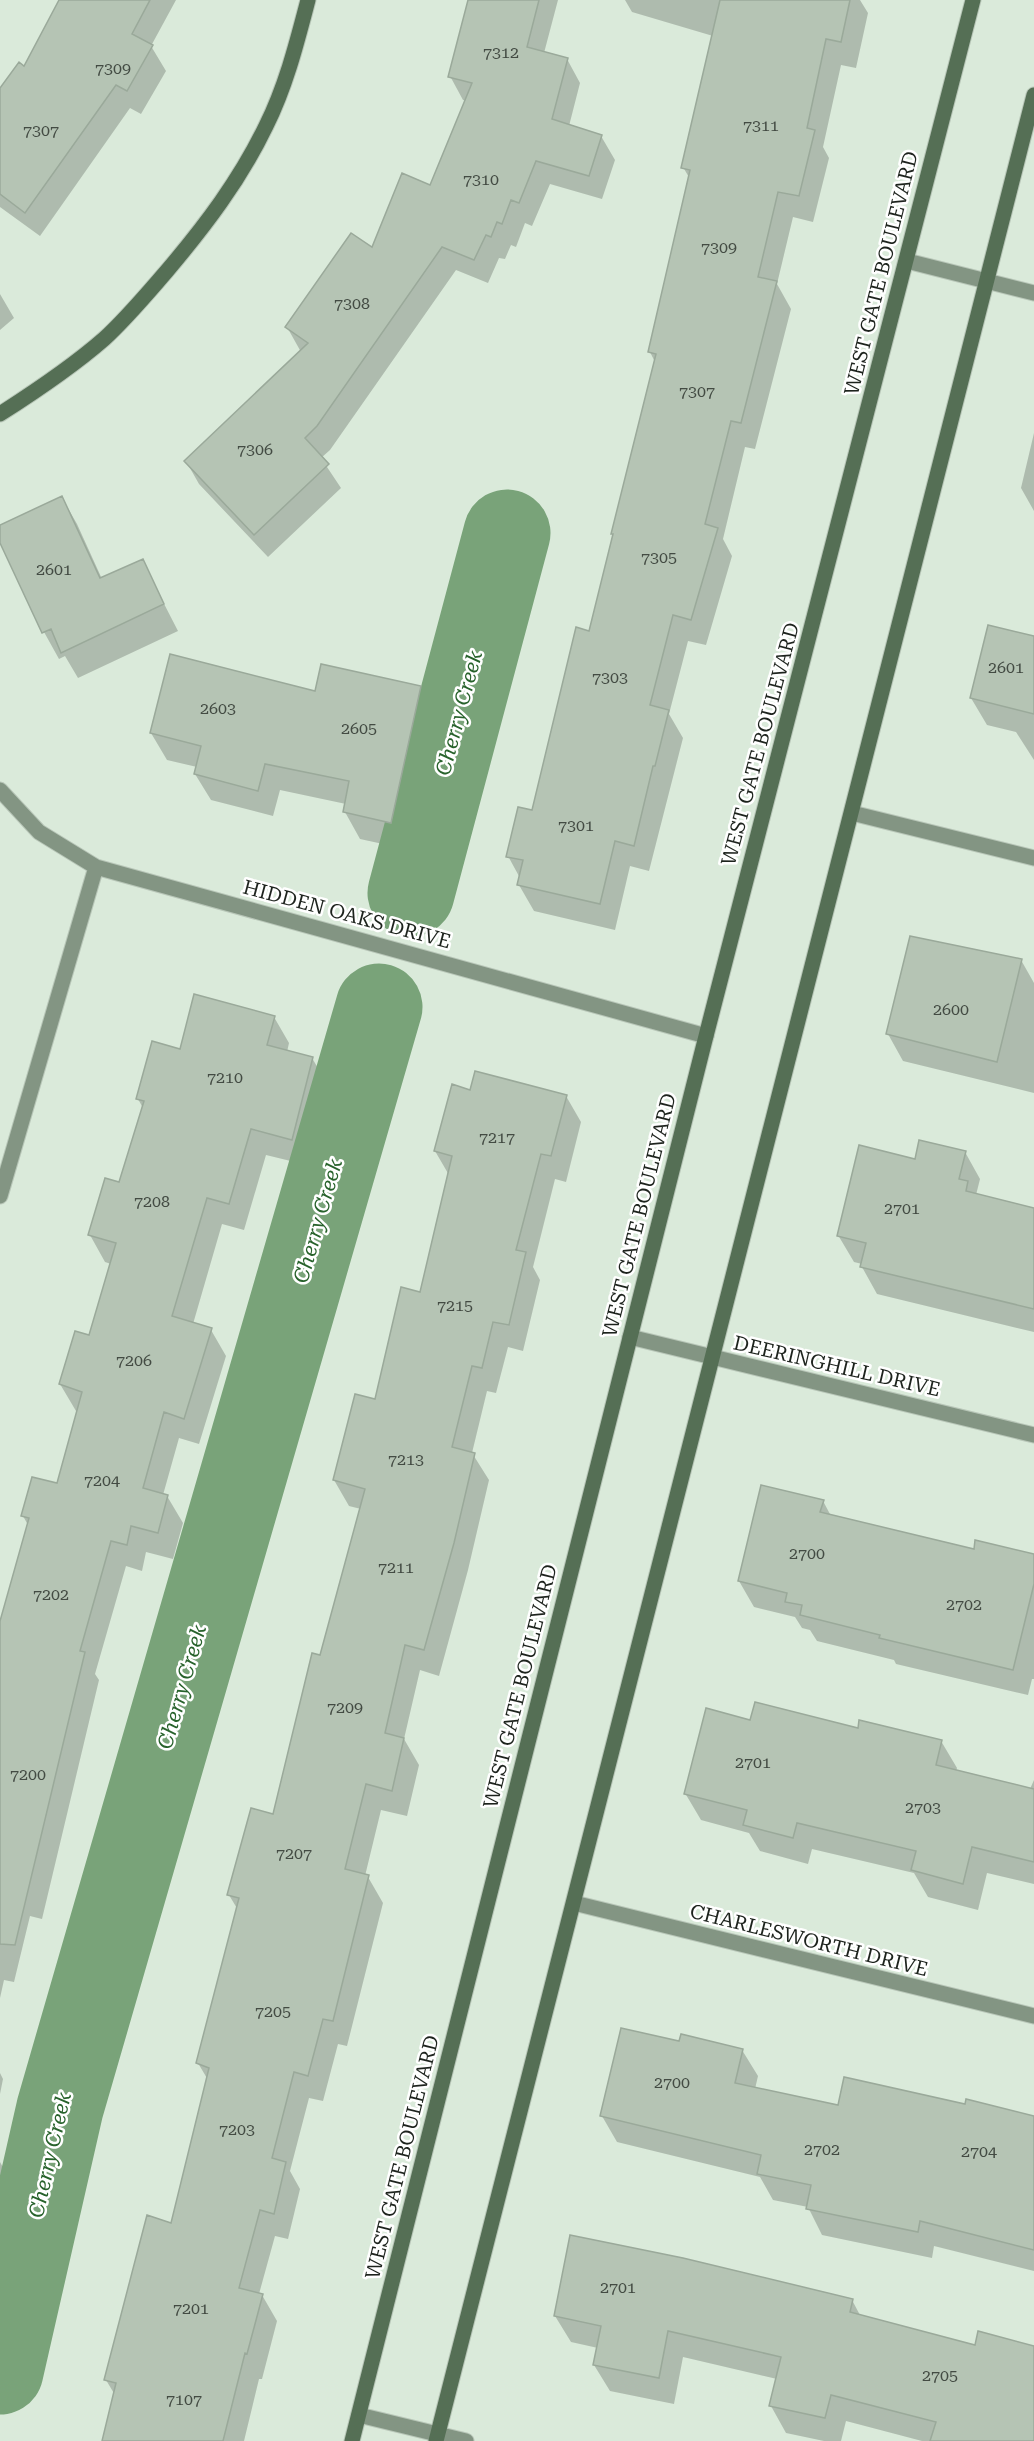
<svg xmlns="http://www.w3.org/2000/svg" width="1034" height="2441" font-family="'Roboto Serif',serif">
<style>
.shadow{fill:#0003}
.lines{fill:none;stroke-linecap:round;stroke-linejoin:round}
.river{stroke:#79a379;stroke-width:87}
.building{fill:#b5c4b4;stroke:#9aa99a;stroke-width:1.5}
.street-casing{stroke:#b8c6b8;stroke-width:17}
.secondary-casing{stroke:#b8c6b8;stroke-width:17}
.street{stroke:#839583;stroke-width:15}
.secondary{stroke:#556f55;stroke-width:15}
.labels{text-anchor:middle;stroke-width:5;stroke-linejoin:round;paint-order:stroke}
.number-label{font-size:16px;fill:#434b43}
.street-label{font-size:20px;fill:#1d231d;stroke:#fff}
.water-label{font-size:21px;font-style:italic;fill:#27622b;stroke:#fff}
</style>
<rect width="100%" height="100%" fill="#daeada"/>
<!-- shadow -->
<path class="shadow" d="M61,0H176L151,46L166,71L141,114L130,108L40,236L0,207V91L24,68Z
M469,0H558L544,53L567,59L580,83L569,126L601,136L615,160L602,199L550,184L532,226L525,223L516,247L511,245L505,259L499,258L488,283L456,270L330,450L321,458L341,488L268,557L199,484L186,461L301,352L287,327L372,249L431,187L467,101L463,100L450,76Z
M625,0H860L868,13L856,68L841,65L823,147L829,158L813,222L793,217L777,284L791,309L755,449L745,447L723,539L732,556L706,645L688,641L669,714L683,738L649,871L630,866L615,930L534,911L519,885L520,878L508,856L533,812L590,632L655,362L650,352L690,179L683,167L713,36L632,12Z
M0,294L14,318L0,330Z
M1034,433V511L1021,488Z
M62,498L77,524L102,579L142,561L178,631L78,678L65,656L59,659L44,632L0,539V527Z
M1034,638V760L1016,732L987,725L971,698Z
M420,687L435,714L406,849L360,839L345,812L346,804L280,790L273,816L211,800L195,774L197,767L167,760L151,733L316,693Z
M1021,960L1034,983V1093L903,1061L888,1034Z
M274,1017L289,1043L287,1052L312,1058L328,1085L307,1165L266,1155L244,1230L222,1224L193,1324L211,1330L226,1356L199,1444L179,1438L163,1495L167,1496L183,1523L173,1559L146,1552L142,1571L126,1566L95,1674L99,1680L42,1919L30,1916L14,1982L4,1980L0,1998V1626L28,1525L23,1516L58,1485L78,1412L76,1411L60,1384L90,1337L111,1264L105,1262L90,1235L120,1184L143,1108L138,1099L181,1050Z
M471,1092L566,1096L581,1122L566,1182L555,1179L533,1267L540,1280L523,1351L508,1347L496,1393L487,1391L472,1453L489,1480L468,1570L439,1676L420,1670L404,1739L419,1765L407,1816L381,1810L365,1876L368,1877L383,1903L347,2046L338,2044L323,2101L309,2098L290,2171L300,2189L288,2239L275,2236L259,2294L262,2295L277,2321L262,2379H259L244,2441H104L115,2395L106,2380L172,2225L208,2080L198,2063L238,1910L229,1895L274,1816L321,1657L361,1509L349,1506L334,1480L376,1401L421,1293L449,1175L435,1151Z
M965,1152L980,1179L976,1195L1034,1209V1332L877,1294L862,1267V1264L854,1262L838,1235L916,1161Z
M823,1501L831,1516L975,1550L1034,1555V1679H1032L1028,1695L896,1664L894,1660L817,1641L810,1630L802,1628L795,1617L754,1607L739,1581Z
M752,1722L859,1730L941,1741L957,1768L956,1771L1030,1789L1034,1780V1884L987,1873L978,1910L928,1897L914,1873L812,1849L808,1864L760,1851L749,1833L701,1820L685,1793Z
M680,2043L742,2050L758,2076L755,2089L839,2107L966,2106L1034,2118V2271L934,2246L932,2258L822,2235L808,2207L773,2200L760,2177L617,2142L602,2116Z
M0,2073L3,2079L0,2094Z
M0,2162L5,2171L0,2192Z
M852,2300L861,2317L976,2347L1034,2348V2441H922L846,2421L841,2441H824L786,2433L771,2406L777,2379L683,2357L674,2404L610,2391L594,2365L598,2348L571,2342L555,2316Z"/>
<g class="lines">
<!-- river -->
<path class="river" d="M411,893L507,533
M0,2371L60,2108L379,1007"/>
</g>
<!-- building -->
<path class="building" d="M59,0H150L132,34L153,45L127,91L116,85L25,213L0,194V88L19,62L24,66Z
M468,0H539L527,47L568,58L552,119L602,135L589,176L536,161L519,203L511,200L502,224L497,222L491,237L486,235L474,260L442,247L317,426L305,438L329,464L254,535L184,461L308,343L285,327L351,233L372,247L402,173L430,185L472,83L448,77Z
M720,0H850L841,42L826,39L807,128L815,130L799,196L778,192L758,277L777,281L741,423L731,421L705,524L718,528L691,620L673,615L650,705L669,710L655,766H653L634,846L615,841L600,904L517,885L523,860L506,857L518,807L532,810L576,627L589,631L613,534H611L656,354L648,352L690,170L681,168Z
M62,496L100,578L143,559L164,604L61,653L51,629L42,633L0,543V525Z
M988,625L1034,636V714L970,698Z
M170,654L315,691L321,664L421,686L391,823L343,812L349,781L265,764L258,791L194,774L201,746L150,733Z
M910,936L1022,959L997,1062L886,1034Z
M194,994L275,1016L267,1045L313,1057L292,1140L251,1129L229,1204L207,1198L172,1316L212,1328L184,1419L164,1412L143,1488L168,1495L158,1533L131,1526L127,1545L111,1541L80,1651L85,1652L15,1945L0,1944V1621L29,1518L21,1516L32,1477L57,1483L82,1392L59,1384L75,1331L89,1335L116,1243L88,1235L105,1178L119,1182L144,1101L136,1099L152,1041L180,1049Z
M475,1071L567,1095L551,1156L541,1154L516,1250L526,1252L509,1325L493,1322L482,1368L472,1366L452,1447L475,1453L454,1543L424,1650L405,1645L385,1733L404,1738L392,1791L366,1784L345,1869L369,1875L333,2021L323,2019L308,2076L294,2072L272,2158L286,2162L274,2214L260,2210L239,2288L263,2294L247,2354L245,2353L223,2441H102L116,2383L104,2380L147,2215L171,2223L209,2068L196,2063L239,1898L227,1895L251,1808L273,1814L312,1653L320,1655L365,1489L333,1480L355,1394L375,1399L401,1287L420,1292L452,1156L434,1151L452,1084L470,1090Z
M919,1140L966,1151L959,1179L968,1181L966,1191L1034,1208V1309L860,1267L866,1243L837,1236L859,1145L915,1159Z
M761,1485L824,1500L820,1512L974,1549L975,1540L1034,1554V1584L1013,1670L879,1638L880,1635L800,1615L802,1605L785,1602L787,1593L738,1581Z
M755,1702L858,1728L859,1720L942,1740L936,1765L1034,1789V1862L972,1847L963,1884L911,1870L916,1851L797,1823L793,1838L743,1825L747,1810L684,1794L706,1708L750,1720Z
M621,2028L679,2041L681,2034L743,2049L735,2083L838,2105L844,2077L965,2104L966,2099L1034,2116V2250L920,2221L918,2232L806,2209L811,2185L757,2174L761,2155L600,2116Z
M570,2235L683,2258L853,2299L850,2312L975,2345L978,2331L1034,2346V2441H930L936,2422L831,2395L825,2418L769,2406L781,2357L668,2331L659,2378L593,2365L601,2326L554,2316Z"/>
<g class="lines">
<defs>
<path id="street" d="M907,261L1034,293
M0,790L39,832L96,867L706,1036
M852,813L1034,858
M0,1196L96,867
M630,1337L1034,1435
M574,1903L1034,2016
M359,2415L466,2441"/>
<path id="secondary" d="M0,414C36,391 72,367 104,339C126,319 146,295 166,272C205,226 240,180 266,126C286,86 297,42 308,0
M352,2441L706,1036L973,0
M436,2441L1034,95"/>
</defs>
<!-- street casing -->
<use href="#street" class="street-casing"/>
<!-- secondary casing -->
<use href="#secondary" class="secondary-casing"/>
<!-- street -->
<use href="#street" class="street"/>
<!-- secondary -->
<use href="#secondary" class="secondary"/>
</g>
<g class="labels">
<!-- number labels -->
<g class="number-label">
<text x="501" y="58">7312</text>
<text x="113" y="74">7309</text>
<text x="761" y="131">7311</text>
<text x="41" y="136">7307</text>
<text x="481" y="185">7310</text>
<text x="719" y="253">7309</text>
<text x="352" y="309">7308</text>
<text x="697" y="397">7307</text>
<text x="255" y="455">7306</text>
<text x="659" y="563">7305</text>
<text x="54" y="575">2601</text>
<text x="1006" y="673">2601</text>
<text x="610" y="683">7303</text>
<text x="218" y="714">2603</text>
<text x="359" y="734">2605</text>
<text x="576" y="831">7301</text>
<text x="951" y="1015">2600</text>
<text x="225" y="1083">7210</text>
<text x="497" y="1143">7217</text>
<text x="152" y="1207">7208</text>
<text x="902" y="1214">2701</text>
<text x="455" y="1311">7215</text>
<text x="134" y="1366">7206</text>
<text x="406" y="1465">7213</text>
<text x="102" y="1486">7204</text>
<text x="807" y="1559">2700</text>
<text x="396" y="1573">7211</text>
<text x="51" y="1600">7202</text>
<text x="964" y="1610">2702</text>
<text x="345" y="1713">7209</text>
<text x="753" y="1768">2701</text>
<text x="28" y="1780">7200</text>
<text x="923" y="1813">2703</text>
<text x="294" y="1859">7207</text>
<text x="273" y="2017">7205</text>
<text x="672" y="2088">2700</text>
<text x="237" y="2135">7203</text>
<text x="822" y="2155">2702</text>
<text x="979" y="2157">2704</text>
<text x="618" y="2293">2701</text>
<text x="191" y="2314">7201</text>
<text x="940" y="2381">2705</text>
<text x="184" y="2405">7107</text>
</g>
<!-- street labels -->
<g class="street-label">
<text transform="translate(881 273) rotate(-76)" y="7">WEST GATE BOULEVARD</text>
<text transform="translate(760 744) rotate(-75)" y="7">WEST GATE BOULEVARD</text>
<text transform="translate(347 914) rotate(15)" y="7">HIDDEN OAKS DRIVE</text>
<text transform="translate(639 1215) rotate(-76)" y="7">WEST GATE BOULEVARD</text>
<text transform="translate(837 1366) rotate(13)" y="7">DEERINGHILL DRIVE</text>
<text transform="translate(520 1686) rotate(-76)" y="7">WEST GATE BOULEVARD</text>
<text transform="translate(809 1940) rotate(14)" y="7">CHARLESWORTH DRIVE</text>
<text transform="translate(402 2157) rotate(-76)" y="7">WEST GATE BOULEVARD</text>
</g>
<!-- water labels -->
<g class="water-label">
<text transform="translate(459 713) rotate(-75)" y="7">Cherry Creek</text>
<text transform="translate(318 1221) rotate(-74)" y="7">Cherry Creek</text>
<text transform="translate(182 1687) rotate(-74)" y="7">Cherry Creek</text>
<text transform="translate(50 2155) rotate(-77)" y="7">Cherry Creek</text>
</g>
</g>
</svg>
